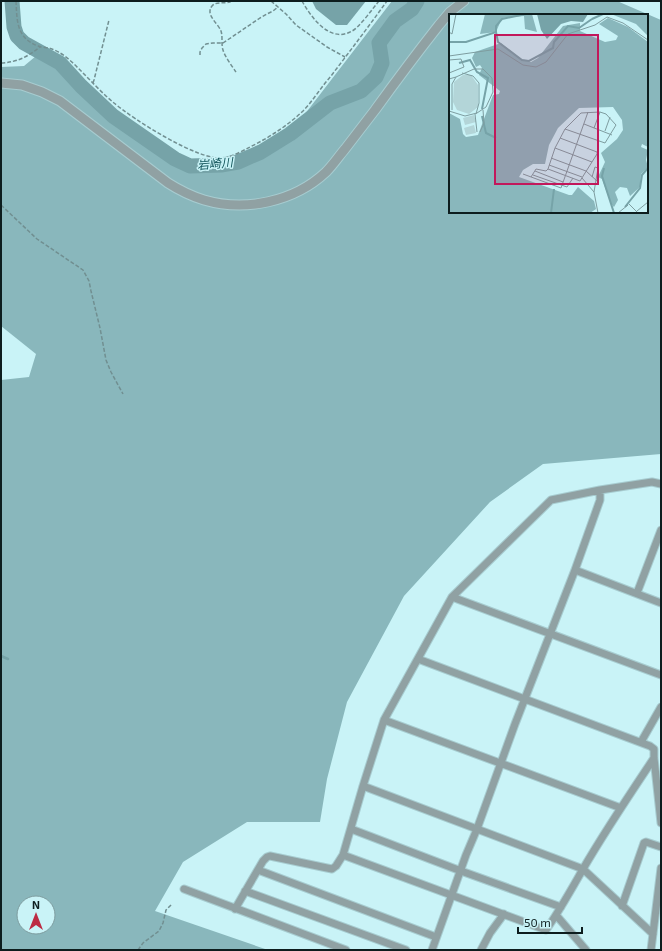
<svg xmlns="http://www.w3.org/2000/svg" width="662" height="951" font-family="'Exo 2','Noto Sans JP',sans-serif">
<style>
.forest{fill:#89b7bc;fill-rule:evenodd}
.water{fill:#76a3a8}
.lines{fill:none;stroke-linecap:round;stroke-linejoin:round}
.stream{stroke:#76a3a8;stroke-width:2.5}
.river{stroke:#76a3a8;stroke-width:15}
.minor-casing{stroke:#a7ccd0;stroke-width:9}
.tertiary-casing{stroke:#a7ccd0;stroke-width:11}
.path{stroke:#718f91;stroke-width:1.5;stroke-dasharray:4 2;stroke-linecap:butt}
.minor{stroke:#90a1a3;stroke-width:7}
.tertiary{stroke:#90a1a3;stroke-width:9}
.labels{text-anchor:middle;stroke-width:3;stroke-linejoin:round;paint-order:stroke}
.water-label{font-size:12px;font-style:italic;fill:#115359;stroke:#c9f3f7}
.inset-river{fill:none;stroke:#76a3a8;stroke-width:2}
.inset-road{fill:none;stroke:#7e9da0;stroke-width:1}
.view{fill:#c2185b;fill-opacity:0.15;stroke:#c2185b;stroke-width:2}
.inset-edge{fill:none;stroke:#0d1d1e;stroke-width:2}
</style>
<rect width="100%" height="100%" fill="#c9f3f7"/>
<!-- forest -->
<path class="forest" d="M392,1H617L661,20V454L543,464L490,502L404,596L347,702L327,779L320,822H247L183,862L155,911L268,950H1V380L29,377L36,354L1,326V67L24,66L42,51L65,63L123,119L172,151L209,168H231L281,145ZM450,15H647V212H450ZM24,903H48V927H24Z"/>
<!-- water -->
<path class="water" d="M312,1H366L347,25H336L316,9Z"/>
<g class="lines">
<!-- stream -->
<path class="stream" d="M1,656L8,659"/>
<!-- river -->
<path class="river" d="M12,1L14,27L17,36L24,43L60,63L81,86L113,116L175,159L190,166L221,165L238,162L261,152L290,134L330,103L361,91L376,77L382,63L379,43L395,21L412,9L417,1"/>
<defs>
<path id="minor" d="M575,570L661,603
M637,593L661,530
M452,597L661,675
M418,659L650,746L654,749V758L661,823
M384,720L621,808
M641,742L661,707
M363,786L583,869L653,934
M351,829L461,871L561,907
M343,855L546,930C560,910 571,890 583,869C605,831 630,794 654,758
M258,870L436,937
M184,889L346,950
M245,891L406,950
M622,906L644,843L646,842L661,847
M235,909L263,861L267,857L270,856L327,868L332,869L336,866L343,855L363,786L384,720L452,597L551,500L600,490L652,482L661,484
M556,915L586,950
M432,950L466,855L477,829L515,724L575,570L600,500V490
M481,950L490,933L504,914
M651,950L661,868"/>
<path id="tertiary" d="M1,83L22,85L42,92L60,101L168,183C179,190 191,196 204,200C245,212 294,202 326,172C333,165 339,156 345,149C355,136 365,123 375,110C396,81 417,53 439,25L450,12L464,1"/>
</defs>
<!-- minor casing -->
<use href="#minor" class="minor-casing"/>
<!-- tertiary casing -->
<use href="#tertiary" class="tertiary-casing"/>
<!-- path -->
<path class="path" d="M16,1C17,20 16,38 38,46C42,48 48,47 52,49C65,54 74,64 83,73C93,83 103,94 114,103C133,119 198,161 223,158C232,157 242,151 250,147C270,137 287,126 303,111C312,102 322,86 331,76C350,51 369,26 387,1
M231,1L230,2C224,4 216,1 212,6C205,15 218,23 221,31C223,37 221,44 223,50C225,57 232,66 236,72
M271,1L286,14L296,25L310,35L327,47L345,57
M302,1C311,17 330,44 352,31C359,28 373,8 379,1
M200,55V52L202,48L206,44L213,43H223L260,18L267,14L273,11L278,7
M1,63C18,62 27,57 40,47
M93,83L94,80L109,20
M1,205L37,239L83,270L89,281L91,291L100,328L106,360L111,372L123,394
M138,950L143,943L159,931L163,923L166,910L172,904"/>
<!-- minor -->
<use href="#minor" class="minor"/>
<!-- tertiary -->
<use href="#tertiary" class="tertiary"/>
</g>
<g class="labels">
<!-- water labels -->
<g class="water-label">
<text transform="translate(215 164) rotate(-5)" y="4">岩崎川</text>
</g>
</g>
<!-- overview -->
<g transform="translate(449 14)">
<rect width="199" height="199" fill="#c9f3f7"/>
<path d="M14,61H22L29,71V93L20,100L8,96L4,88L5,68ZM25,101L27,108L16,111L14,104ZM25,111L27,119L17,121L15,114Z" fill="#b3d5d8"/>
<path d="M36,0H83L88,18L76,15L75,2L53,4L47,18L31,20ZM162,0H199V22L187,10ZM159,4L179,13L199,28V133L193,130L192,133L199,136L197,146L199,153L192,160L191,173L181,182L178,174L171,173L166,178L169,186L165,193L162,190L153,165L149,163L156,148L152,139L168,125L174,116L173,106L164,93L130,94L109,114L100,131L96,150H84L74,156L70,163L120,181H123L129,173L145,187L147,195L141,199H0V99L11,105L14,120L17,123L29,121L44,81L50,80L51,77L30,61L33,54L31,51L27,53L23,44L26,38L52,29L72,45L82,48L89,44L114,12L131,9V17L156,28L167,26L169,22L150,10Z" fill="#89b7bc"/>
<path d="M88,0H139L134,8L122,7L112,10L98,25L92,16Z" fill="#76a3a8"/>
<path class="inset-river" d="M143,5L154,0M47,18V12L53,5L77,0M0,28H17L47,18L49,28L73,46L80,47L104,34L105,28L119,12L130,14L143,5M10,49L21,46L28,58L39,64L33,95M33,102L37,119L47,124M155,154L153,162L165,199M176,193L191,174L193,161L199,154M102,199L105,175"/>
<path class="inset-road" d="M0,18L3,20L7,0M0,42L49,35L74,51L87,53L97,48L119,20L146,11L158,3L174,9L199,26M0,46L12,45L15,53L0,59M13,59L24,62L30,69V89L27,100M0,65L7,63L3,70V96M0,97L16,102L28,99L37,93L44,78L43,64L34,55H25L7,63M26,100L28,118M135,110L163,121M145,114L151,98M156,117L161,103M31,118L35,109L34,96M111,124L148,138L149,154L145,178L149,199M106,134L143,148M102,144L137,157L148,167M100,151L133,163M99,155L106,134L116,115L132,99L151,98L157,100L167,111L156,129L116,115M86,157L114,168M74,160L112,174L139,98M84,161L118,173L124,164M82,163L87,155L97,157L99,155L131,167L148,140M143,163L146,153L149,154M133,164L145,178M180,190L189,199M188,197L199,188M169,199L179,191"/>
<path class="view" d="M46,21H149V170H46Z"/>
<rect width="199" height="199" class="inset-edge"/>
</g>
<!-- border -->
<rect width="662" height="951" fill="none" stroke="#0d1d1e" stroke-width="4"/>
<!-- north arrow -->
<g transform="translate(36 915)"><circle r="19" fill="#c9f3f7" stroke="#7e9da0"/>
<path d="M0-3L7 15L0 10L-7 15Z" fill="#bc2b43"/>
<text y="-6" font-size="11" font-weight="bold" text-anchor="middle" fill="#0d1d1e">N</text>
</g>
<!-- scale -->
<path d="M518 927v6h64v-6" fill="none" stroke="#0d1d1e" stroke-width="2"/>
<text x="524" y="927" font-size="12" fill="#0d1d1e" stroke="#c9f3f7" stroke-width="3" paint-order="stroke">50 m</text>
</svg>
